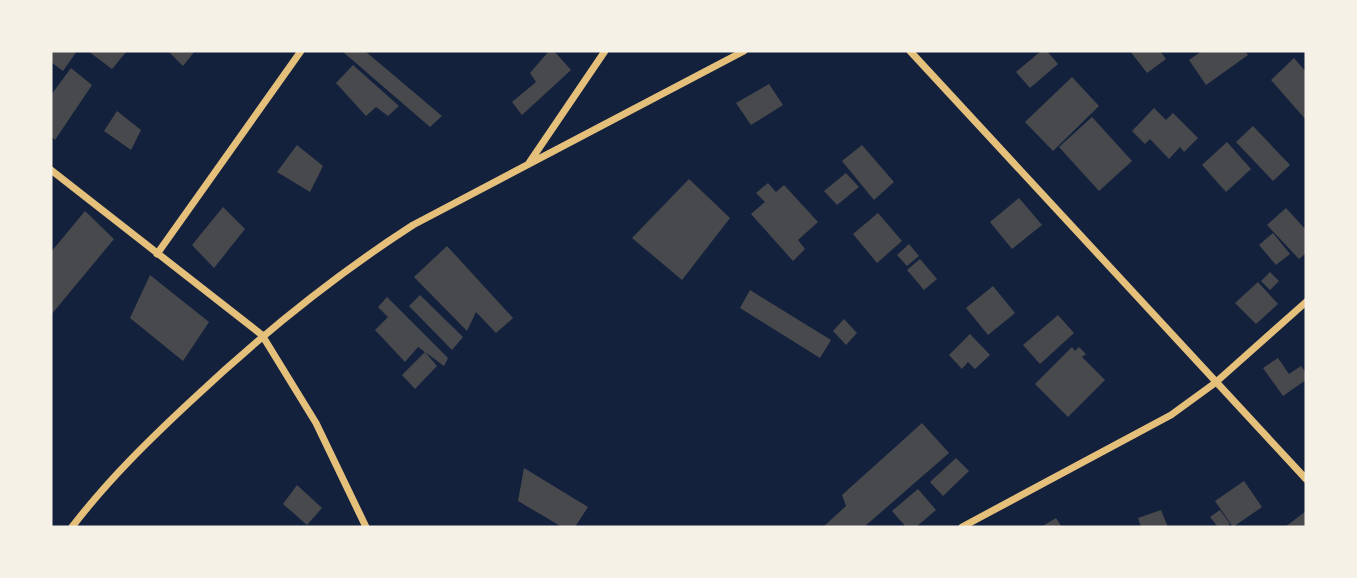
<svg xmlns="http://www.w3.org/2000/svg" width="1357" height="578" font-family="Ubuntu,sans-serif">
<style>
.building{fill:#48494c}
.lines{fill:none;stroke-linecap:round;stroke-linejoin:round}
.minor{stroke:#e5c07b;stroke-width:7}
</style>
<rect width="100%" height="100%" fill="#14213d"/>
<!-- building -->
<path class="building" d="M51,51H77L63,71L51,62Z
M88,51H127L112,69Z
M168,51H195L183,66Z
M342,51H365L442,116L430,127Z
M549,51H554L571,70L522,115L512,102L536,82L530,73Z
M1041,51H1047L1058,64L1030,88L1016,72Z
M1130,51H1160L1166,59L1147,73Z
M1202,51H1245L1248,55L1206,85L1189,60Z
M1294,58L1306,72V120L1271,80Z
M353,65L399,106L388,116L376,107L366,116L336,83Z
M71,68L92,85L55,140L51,136V95Z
M1072,77L1099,106L1053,151L1025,122Z
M769,84L783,105L751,125L736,103Z
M1154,108L1166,120L1173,113L1198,138L1184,152L1180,147L1169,159L1150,139L1145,144L1132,131Z
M117,111L141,130L131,150L104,131Z
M1092,117L1132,161L1099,191L1059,147Z
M1253,126L1290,165L1273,181L1236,142Z
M1227,142L1251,169L1226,192L1202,165Z
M297,145L323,166L310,192L277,172Z
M862,145L894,182L874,200L842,161Z
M846,173L859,187L837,205L824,191Z
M689,179L730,218L682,280L632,238Z
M768,183L776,192L784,185L818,222L798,240L805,249L793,261L751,214L765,202L756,193Z
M1019,198L1042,225L1012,249L990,222Z
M223,207L245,229L214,268L192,245Z
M1286,208L1306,230V253L1299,259L1267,225Z
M85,211L114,239L51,315V252Z
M878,213L902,241L877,263L853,234Z
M1273,233L1290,254L1276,265L1259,245Z
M909,244L919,256L907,266L897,255Z
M447,246L513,318L496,333L476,312L467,331L414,277Z
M920,259L937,279L924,290L907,270Z
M1270,272L1279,281L1270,290L1261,281Z
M150,275L209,322L183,361L130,318Z
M1258,282L1278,304L1256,324L1235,303Z
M993,286L1015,313L988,335L966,308Z
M750,290L831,340L820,358L740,308Z
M420,295L463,337L452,350L409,306Z
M387,297L448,358L444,366L418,347L405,362L375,330L388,317L378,307Z
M1058,315L1074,333L1040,364L1023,345Z
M844,319L857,333L846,345L833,331Z
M970,334L990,355L975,369L968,362L962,369L949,355Z
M1072,347L1075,351L1079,347L1086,354L1082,357L1105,380L1068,417L1035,384Z
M425,352L437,366L415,389L402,375Z
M1278,358L1289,374L1301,366L1306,373V380L1283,396L1263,368Z
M922,423L949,453L864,527H823L846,506L842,495Z
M956,458L969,471L943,496L930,482Z
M524,468L588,507L575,527H562L518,501Z
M1244,481L1262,507L1233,527L1215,501Z
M297,485L322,508L307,525L283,504Z
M918,489L936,510L916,527H906L892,511Z
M1161,510L1168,527H1141L1138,518Z
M1220,510L1230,524L1226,527H1218L1210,517Z
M1306,511V527H1285Z
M1056,518L1062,527H1041Z"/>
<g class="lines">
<!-- minor -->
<path class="minor" d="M910,51L1306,479
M529,163L605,51
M51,170L262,335L316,423L366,527
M157,254L301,51
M72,527C108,480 149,440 192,400C261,335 334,276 413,225L744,51
M962,527L1171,415L1215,383L1306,302"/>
</g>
<!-- border -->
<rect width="1357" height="578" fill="none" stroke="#f6f1e7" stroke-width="105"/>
</svg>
